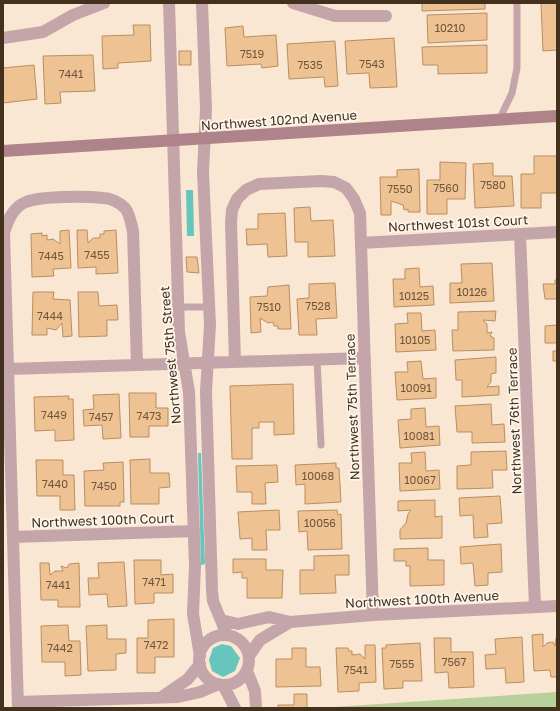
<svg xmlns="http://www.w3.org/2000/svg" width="560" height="711" font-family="'Golos Text',sans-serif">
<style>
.green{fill:#b8d19c}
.water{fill:#66c6be}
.building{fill:#eec292;stroke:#b98f61}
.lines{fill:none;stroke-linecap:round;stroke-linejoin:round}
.lane{stroke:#c4a5a9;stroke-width:7}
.street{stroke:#c4a5a9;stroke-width:12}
.secondary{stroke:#af838a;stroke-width:12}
.labels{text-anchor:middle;stroke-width:3.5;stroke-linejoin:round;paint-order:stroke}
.number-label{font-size:11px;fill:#6e553b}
.street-label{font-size:13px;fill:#43311e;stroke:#fef5ec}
</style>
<rect width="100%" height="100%" fill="#f9e6d3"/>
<!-- green -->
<path class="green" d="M557,692V708H334V707Z"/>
<!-- water -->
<path class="water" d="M186,190H193L194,236H187Z
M198,453H201L205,564L201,565Z
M222,644L231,646L240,658L235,671L223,677L212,671L209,660L213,648Z"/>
<!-- building -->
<path class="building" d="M422,3H485V9L422,11Z
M541,3H557V50L543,51Z
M487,13V40L428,43L427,15Z
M133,25H150L151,61L118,63V68L103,69L102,36L134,35Z
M243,26L244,37L276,35L278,66L262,68L261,64L227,66L225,28Z
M394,38L397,87L370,88L369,73L347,74L345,41Z
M335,41L338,86L325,87L324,77L289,79L287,44Z
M487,45V73L438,74V65H423L422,47Z
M179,51H191V65H179Z
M93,55L95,91L60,92L61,103L45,104L43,56Z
M34,65L37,99L3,103V68Z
M534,156H557V193H541V208H521V174H534Z
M440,162L466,163L465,199H447V214H427V180H440Z
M493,163V176H512L514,206L475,208L473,164Z
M419,169L420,212H408V209L404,210L403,205L391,201V215H381L380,177H397V170Z
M310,207L311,221L333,220L335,256L308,257V242H295L294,208Z
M285,213L287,256L268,257L267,244L247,245L246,229H258V214Z
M69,230L71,268L53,269L54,276L32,277L31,234L42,233V236L47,235V240L53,239L60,244V231Z
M77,230H87L88,243L93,238H100V234H104V231L116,230L118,273L96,274V267L78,268Z
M186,257H197L199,273L187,272Z
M492,263L494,301L450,303V283H462L461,264Z
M419,268L420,287L433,286L434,305L394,307L393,279H405V269Z
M555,280H557V299H545L543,284H555Z
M335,283L337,318L316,319L317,335H299L297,299L309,298V284Z
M289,285L291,329H278V326H274L273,322L268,323L260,318L261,332L251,333L250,297L267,296L268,287Z
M33,292H54L53,299L70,300L72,336L63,337L62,323L56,330L47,328V335H32Z
M78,292H98L99,306L117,305L118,320H107V336L79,337Z
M496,311L495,321L483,320L487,324V333L492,332L490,336L494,338V350L453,351L452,330H458V312Z
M407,313H421L422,331L435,330L436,350L396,352L395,324L408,323Z
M557,325V343H545V326Z
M553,351H557V361H553Z
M496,357V373L491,374V382L487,387L499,386V395L462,397V380H456L455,360Z
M421,361L423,379L436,378V398L397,400L395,372H408L407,362Z
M293,384L294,434L274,435V422H259V428H252V459H232L230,386Z
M129,393H156V408H168V426H149V437H130Z
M119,394L121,438L103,439L102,425L84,426L83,410L94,409L93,395Z
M69,396L68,399H73L74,440L55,441V430L35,431L34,397Z
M491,404L492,425L504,424L505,442L472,443V432H457L455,406Z
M425,408L426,427L439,426L440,445L400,448L398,420L411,419V409Z
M506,451L507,470H492L493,488L457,489V466L471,465V452Z
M425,452L426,471L439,470L440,489L400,491L399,463H412L411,453Z
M150,459V473H169L170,487L159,488V504H131L130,460Z
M36,460H63V475H74L75,510H60V496H37Z
M123,462L124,502H120V506H85L84,471L104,470L103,463Z
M336,463V468H339L341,502L305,504V484L296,485L295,465Z
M277,465L278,482L265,483L266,504H252V492H237L236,466Z
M500,496L502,523L487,524L488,537L474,538L473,515L460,516L459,498Z
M435,500V517L442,516V538L400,539V530L406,523L408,514L411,510L398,511V501Z
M279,510L280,530H266L267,550H252V538L240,539L238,512Z
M337,510L338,515L341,514L342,549L308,550L307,531L299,532L298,511Z
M501,544L502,572L488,573V585L475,586L473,563L461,564L460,547Z
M428,548V560H444V585L410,586V566H406V561H394V549Z
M349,555V575H335L336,593L300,594V570H314V556Z
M233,559H266V570H283L282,598H247V578H242V572L233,573Z
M134,560H161V575L173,574V593H154V603L135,604Z
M124,562L127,606L108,607L107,594L89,595L88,578H99L98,563Z
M40,563H49L50,575L55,571H63L61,566L67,568L69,564L79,563L80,607H58V600H41Z
M174,619V657H155V673H137V638H148V620Z
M68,625L69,641H80L81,675L65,676V662H42L41,626Z
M107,625V639H126V653L116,654V670L88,671L86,626Z
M543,634V647L547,643L553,642L555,646L556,638H557V677H551L550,670L534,671L532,635Z
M522,637L524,682L506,683L505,668L486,669L485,655L496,654L495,639Z
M434,638H451V652H473L474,687L449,688L448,672L435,673Z
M420,643L422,681H403V688L384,689L382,648H386V645Z
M365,645H375L376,682L359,683V691L338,692L336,648H348L349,651H352V655L360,654L365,659Z
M292,648H306V667H320L321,686L276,687V659H292Z
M294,694H307V708H278V705H294Z"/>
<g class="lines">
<!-- lane -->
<path class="lane" d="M499,120L512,93L517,68V3
M178,307H209
M317,359L321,445"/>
<!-- street -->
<path class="street" d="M169,3L179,332L189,392L195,566L193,614L200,656
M202,3L206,109L203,173L210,325L206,391L212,590L213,601L227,635
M293,3L335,16H386
M3,38L43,32L73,15L104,3
M520,234L535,607
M361,243L557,232
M235,362L231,223L232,210L237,199L246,190L259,184L321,181L334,182L346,188L354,199L360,213L373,615
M8,369L365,358
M13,537L194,531
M221,620L238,624L269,617L290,622L373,615L557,606
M199 660a25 25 0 1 1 50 0a25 25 0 1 1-50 0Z
M249,656L260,640L290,622
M247,671L255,691L256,708
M223,685L235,708
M162,697L188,679L200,664
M18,702L178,697L200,692L219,684
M18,708L4,233C8,220 13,207 26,202C41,196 86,196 103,198C110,198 119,202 125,208C130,214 131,224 133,231L137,365"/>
<!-- secondary -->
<path class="secondary" d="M3,151L557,116"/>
</g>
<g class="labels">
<!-- number labels -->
<g class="number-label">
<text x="450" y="32">10210</text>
<text x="252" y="58">7519</text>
<text x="372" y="68">7543</text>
<text x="310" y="69">7535</text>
<text x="71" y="78">7441</text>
<text x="493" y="189">7580</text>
<text x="446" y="192">7560</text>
<text x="400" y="193">7550</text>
<text x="97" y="259">7455</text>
<text x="51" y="260">7445</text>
<text x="472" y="296">10126</text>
<text x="414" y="300">10125</text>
<text x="318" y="310">7528</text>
<text x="269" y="311">7510</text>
<text x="50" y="320">7444</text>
<text x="415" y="344">10105</text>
<text x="416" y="392">10091</text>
<text x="54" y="419">7449</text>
<text x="149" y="420">7473</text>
<text x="101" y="421">7457</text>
<text x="419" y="440">10081</text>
<text x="318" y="480">10068</text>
<text x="420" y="484">10067</text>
<text x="55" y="488">7440</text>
<text x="104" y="490">7450</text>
<text x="320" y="527">10056</text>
<text x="154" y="586">7471</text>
<text x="58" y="589">7441</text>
<text x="156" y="649">7472</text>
<text x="60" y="652">7442</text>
<text x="454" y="666">7567</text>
<text x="402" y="668">7555</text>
<text x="356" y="674">7541</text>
</g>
<!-- street labels -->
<g class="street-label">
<text transform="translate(279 120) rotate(-4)" y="5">Northwest 102nd Avenue</text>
<text transform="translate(458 223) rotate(-3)" y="5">Northwest 101st Court</text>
<text transform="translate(170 355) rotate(-95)" y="5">Northwest 75th Street</text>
<text transform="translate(352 407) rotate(-92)" y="5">Northwest 75th Terrace</text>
<text transform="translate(514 421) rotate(-92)" y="5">Northwest 76th Terrace</text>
<text transform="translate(103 520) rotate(-2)" y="5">Northwest 100th Court</text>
<text transform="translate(422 599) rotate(-3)" y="5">Northwest 100th Avenue</text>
</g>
</g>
<!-- border -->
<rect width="560" height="711" fill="none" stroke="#43311e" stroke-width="8"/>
</svg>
